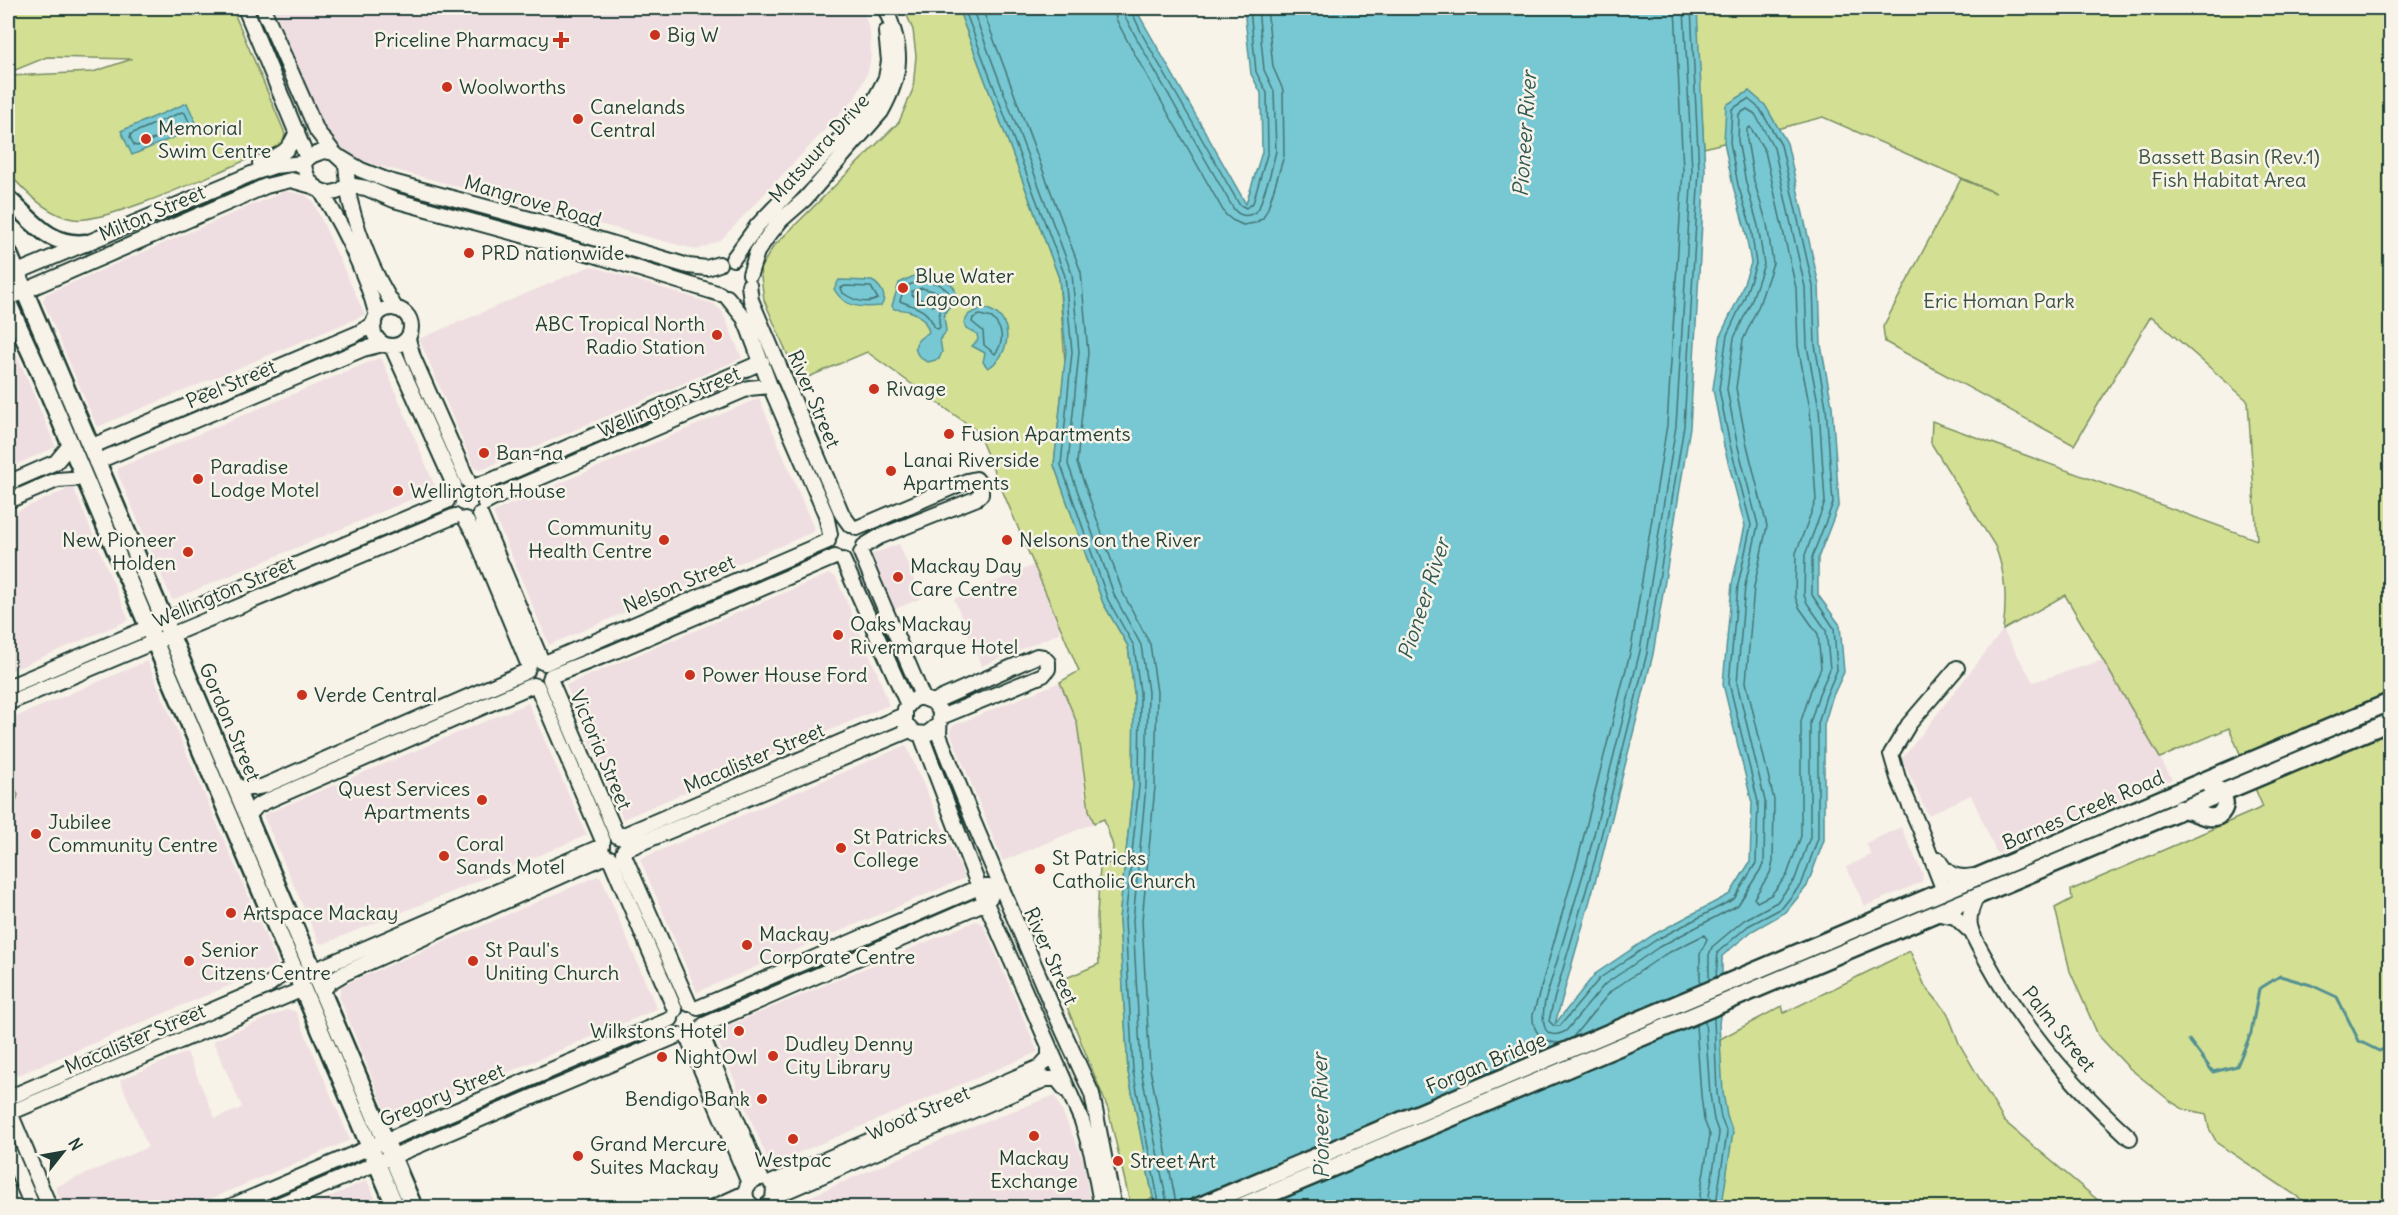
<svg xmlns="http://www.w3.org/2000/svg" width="2398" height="1215" font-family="Delius,sans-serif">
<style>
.built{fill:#efdee1}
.green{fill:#d3e093;stroke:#798e64;stroke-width:1.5}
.water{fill:#78c8d3;stroke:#549093;stroke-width:1.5}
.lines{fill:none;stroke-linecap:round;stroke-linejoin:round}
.shore{stroke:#437574;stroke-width:1.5}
.stream{stroke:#549093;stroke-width:3}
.minor-casing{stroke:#1f3d34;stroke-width:18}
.major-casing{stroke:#1f3d34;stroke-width:21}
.minor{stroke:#f7f3e8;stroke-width:14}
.major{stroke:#f7f3e8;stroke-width:16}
.poi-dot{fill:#c8321e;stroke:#f7f3e8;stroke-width:2}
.labels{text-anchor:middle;stroke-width:5;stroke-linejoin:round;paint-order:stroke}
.poi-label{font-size:20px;fill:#1f3d34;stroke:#f7f3e8;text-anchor:start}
.street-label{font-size:20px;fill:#1f3d34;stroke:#f7f3e8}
.park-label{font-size:20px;fill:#3a5542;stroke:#f7f3e8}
.water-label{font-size:21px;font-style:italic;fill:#315954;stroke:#f7f3e8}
</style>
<rect width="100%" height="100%" fill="#f7f3e8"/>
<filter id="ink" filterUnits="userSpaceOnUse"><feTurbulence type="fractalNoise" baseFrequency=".0167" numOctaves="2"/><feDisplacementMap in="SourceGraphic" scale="12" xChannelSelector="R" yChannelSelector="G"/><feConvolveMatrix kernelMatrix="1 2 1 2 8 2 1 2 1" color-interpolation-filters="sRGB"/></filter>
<g filter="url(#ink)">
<!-- built -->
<path class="built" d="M274,8H863L870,33L871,55L868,72L855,98L721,240L697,250L365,162L328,140Z
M285,191L305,195L313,201L365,315L97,427L43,301L46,294Z
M591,266L714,304L722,311L742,358L481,470L474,467L419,339Z
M8,334L56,447L8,468Z
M381,357L436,489L172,600L118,474V468Z
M759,398L815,531L549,645L493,512Z
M73,487L129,620L8,672V515Z
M899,544L922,598L895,609L872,554Z
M1034,565L1059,624V633L982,666L954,599Z
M829,574L836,577L877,672L889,705L623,819L566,685Z
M2003,630L2033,682L2103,660L2172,779L1997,854L1971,795L1928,815L1902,759Z
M147,661L278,965L9,1079L8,720Z
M1060,682L1077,723L1085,796L1094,823L1003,861L950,732L952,726Z
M528,703L587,835L452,892L323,944L319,943L263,815Z
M906,745L965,878L697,992L640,859Z
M1901,827L1923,874L1922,882L1865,906L1846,867L1871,855L1866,843Z
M598,876L601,877L657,1009L396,1120L388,1117L339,996L341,986Z
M976,921L983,924L1038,1052L770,1165L714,1032Z
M288,1009L296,1012L350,1140L191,1207H63L55,1187L148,1147L120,1080L187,1052L215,1118L237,1110L242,1107L213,1041Z
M1055,1095L1083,1159L1091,1207H791L793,1204L838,1184L981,1123Z
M367,1180L379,1207H304L341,1192Z"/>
<!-- green -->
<path class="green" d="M8,8H232L284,131C288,146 273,149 263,153C226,168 106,225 73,219C48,215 23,190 8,172V76L93,72L132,59L47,57L8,73Z
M904,8H958L1059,278L1065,363L1054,465L1103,603L1128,646L1134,692L1133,786L1119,919L1128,1072L1153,1198L1131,1207L1108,1109L1057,982L1099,964L1097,916L1100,867L1112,862L1113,846L1104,819L1094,823L1089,810L1077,723L1060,682L1079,671L977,431L867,352L799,381L764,300L760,269L773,247L899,122L913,89L916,56L913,30Z
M1695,8H2390V1207H2313L2217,1143L2209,1128L2206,1114L2183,1109L2170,1101L2128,1067L2098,1035L2070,971L2055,908L2072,899L2071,890L2263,807L2229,728L2160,758L2065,595L2003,630C2007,600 2006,574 1995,546L1931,443L1932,421L2257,540L2248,401L2151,316L2074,445L1885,342L1883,327L1961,179L1996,193L1823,117L1704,148Z
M8,771L18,795L8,824Z
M1910,951L1925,986L1947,1012L1959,1043L2004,1121L2106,1207L1528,1208L1720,1054V1039L1782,1006L1784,1013Z"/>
<!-- water -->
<path class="water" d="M958,8H1135L1246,204L1262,152L1261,93L1251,74L1244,8H1697L1705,171L1690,427L1653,654L1601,861L1555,1024L1595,974L1653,935L1730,894L1750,862L1752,803L1723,684L1732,584L1745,526L1724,446L1713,389L1721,334L1739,297L1751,263L1745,229L1733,186L1724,142L1726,105L1749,91L1765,105L1787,143L1819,285L1821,345L1832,406L1839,504L1818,558V595L1840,625L1844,672L1832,698L1824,725V840L1807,886L1786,912L1752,931L1722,956V999L1719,1024L1723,1092L1727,1116L1733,1132L1723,1198L1730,1207H1155L1128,1072L1119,920L1133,786L1134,692L1128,646L1103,603L1054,465L1066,351L1059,278Z
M187,103L198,127L132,155L121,131Z
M923,274C936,277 962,280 954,301C952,305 947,308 945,313C943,318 946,326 946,332L940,339L942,352L939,359L928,362C920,359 912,351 917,342C919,338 926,335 929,332C924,313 911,310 894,309L892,306L899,283L916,275Z
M839,280L872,281C881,286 888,297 881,306C862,308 844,308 834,289Z
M983,308C1015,314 1013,354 988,368L983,362L985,353L972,346L978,340L977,334L966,328L964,323L969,314Z"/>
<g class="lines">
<!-- shore -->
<path class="shore" d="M964,8L1065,276L1072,352L1061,465L1108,600L1134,646L1140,692L1139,786L1125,920L1133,1071L1160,1208
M972,8L1072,274L1079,352L1068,464L1115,597L1141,645L1148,692L1146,786L1133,920L1141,1070L1168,1208
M982,8L1081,272L1088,353L1077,463L1123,593L1150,644L1157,692L1155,787L1142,920L1150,1069L1177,1208
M1114,8L1116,19L1129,44L1225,214L1232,220L1243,225L1255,223L1263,218L1268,208L1284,156L1283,90L1273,67L1267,8
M1123,8L1124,15L1137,39L1233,208C1240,218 1251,218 1259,208L1270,175L1276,151L1274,91L1264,70L1258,8
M1130,8L1143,36L1239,204L1246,208L1253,203L1268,151L1267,93L1256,72L1250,8
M1684,8L1692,171L1676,426L1640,651L1588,858L1545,1001C1542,1017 1540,1044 1566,1031L1605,984L1659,947L1738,905L1764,864L1765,801L1737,683L1745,586L1758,525L1737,443L1727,389L1734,338L1751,302L1764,264L1758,226L1746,183L1738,141L1739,114L1747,109L1755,114L1774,148L1805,287L1807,346L1819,408L1825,502L1805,555L1804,595L1807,603L1826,630L1830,669L1819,694L1810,723V837L1795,879L1777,902L1744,920L1712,947L1709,955V980
M1691,8L1699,171L1684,426L1647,653L1595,860L1553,1003L1549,1021L1554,1026H1560L1600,978L1656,940L1734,899L1756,863L1758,802L1729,683L1738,585L1751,525L1730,445L1719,389L1727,335L1744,299L1756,264L1751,227L1738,185L1730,142L1732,109L1748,99L1760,109L1781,145L1813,286L1815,345L1826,407L1833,503L1812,557V595L1834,628L1837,670L1826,696L1818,724V838L1802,883L1782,908L1748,926L1718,952L1716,977
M182,112L185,113L189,122L188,125L137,146L134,145L130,137L131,134Z
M1750,127L1765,151L1796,288L1798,346L1810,409L1816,500L1796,553L1795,596L1799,607L1818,634L1821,668L1811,690L1801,721V836L1787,875L1771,895L1757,902L1754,898L1770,873L1773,862L1774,800L1746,682L1754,587L1767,526L1746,441L1736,388L1743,340L1759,305L1773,263L1767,224L1754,181L1747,140V129Z
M922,280L939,284L948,291C949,307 935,306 940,327L938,329L935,328C927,308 917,308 900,301L904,287Z
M845,286L871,287L878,299C865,305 854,301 843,293L841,288Z
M922,288L940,293L933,306L912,295V291Z
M980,315L992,318C1003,329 1005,341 995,354L984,345L983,331L972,322L973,318Z
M1714,1018L1717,1093L1721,1118L1727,1133L1717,1197L1723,1208
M1705,1021L1710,1094L1714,1120L1719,1134L1709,1196L1713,1208
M1696,1025L1701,1095L1704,1120L1710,1135L1700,1195L1702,1208
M1572,1038L1611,991L1664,955L1704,935L1707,939L1700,954V984
M1560,1043C1543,1043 1532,1032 1533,1015L1579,855L1631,649L1667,425L1683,170L1675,8"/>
<!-- stream -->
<path class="stream" d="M2189,1040L2213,1072L2237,1066L2251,1033L2259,989L2280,976L2311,985L2337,997L2359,1041L2379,1051L2390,1047"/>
<defs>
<path id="minor" d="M245,8L307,158
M263,8L317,131L334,153
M324,151L334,153L346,164L348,185C327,204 304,186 304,161L313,155Z
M341,158L361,170L389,181L537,221L688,266L707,268L719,264
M260,163C280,155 289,153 297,131
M348,185L366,188L394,200L591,254L720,294
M347,186C354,226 373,275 396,309
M321,191C344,229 366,273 377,316
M733,259L757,226L872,105L886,78L889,61L886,32
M750,274L757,252L768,236L781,220L805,199L881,112C903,73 903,48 885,8
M8,276L256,172L274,166L304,163
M749,285L751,300L842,514L850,525
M727,297L744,318L749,330L770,386L826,515L830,534
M8,298L266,186L291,180L316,187
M373 327a19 19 0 1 1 38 0a19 19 0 1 1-38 0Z
M408,339L413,357L468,481
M392,347L454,485
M90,447L356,334L374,324
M96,462L363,349L383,344
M8,483L56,462L71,444
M478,485L495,479L762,362
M8,501L57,480L85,478
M485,503L502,494L749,388L770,386
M480,514L542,662
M465,519L474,533L529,666
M857,528L967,481L976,479L981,485V494L975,499L879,537L864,546
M861,553L923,698
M843,560L908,705
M545,663L828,541
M551,676L613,652L835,557
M550,679L617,836
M537,686L603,841
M8,687L447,501
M933,702L1037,656L1043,657L1048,662V669L1043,675L941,717
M8,703L455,516
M939,724L927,734L915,733L905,723V709L912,701L917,698H923L933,702L940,711L939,735L974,823L1051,1004L1092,1094L1114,1208
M921,735L979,887L1082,1121L1092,1155L1102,1208
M235,787L254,788L264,786L527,671
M247,817L257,806L269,800L533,685
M619,837L904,715
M624,850L910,730
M623,853L689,1004
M610,858L675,1010
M1938,859C1946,875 1957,879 1974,876
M1944,891L1920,829L1898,778L1891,754L1909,724L1957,668
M1977,895C1973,905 1968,914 1970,926C1973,939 1982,952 1988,963C2024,1029 2075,1088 2130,1138
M1935,913L1955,917L1971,932
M313,971L602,846
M322,992L330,982L345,973L606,856
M698,1008L979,887H989
M704,1025L986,902L991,896
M700,1031L761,1178
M688,1038L749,1183
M8,1098L266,987L293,966
M12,1112L303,989
M11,1115L50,1208
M8,1149L33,1208
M756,1179C742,1186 742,1201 756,1208
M771,1183L1040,1067L1049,1057V1046
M775,1196L1046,1079H1057L1066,1090
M227,1208L671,1019
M271,1208L679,1035
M712,1208L745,1193
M764,1208L773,1200L774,1188"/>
<path id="major" d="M8,199C33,221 49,247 86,243
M8,252L414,1208
M8,303L43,380L396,1208
M2180,809C2194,809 2205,821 2218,816C2227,808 2226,802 2221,791L2211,788
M1195,1208L2390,702
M1237,1208L2390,722"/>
</defs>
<!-- minor casing -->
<use href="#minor" class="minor-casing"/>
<!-- major casing -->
<use href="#major" class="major-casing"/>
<!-- minor -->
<use href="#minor" class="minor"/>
<!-- major -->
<use href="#major" class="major"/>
</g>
</g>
<!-- markers -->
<g class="poi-dot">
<circle cx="655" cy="35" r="6"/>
<path d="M558 31h6v6h6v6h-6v6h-6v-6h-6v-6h6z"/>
<circle cx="447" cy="87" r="6"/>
<circle cx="578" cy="119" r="6"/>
<circle cx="146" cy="139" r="6"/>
<circle cx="469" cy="253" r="6"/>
<circle cx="903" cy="288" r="6"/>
<circle cx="717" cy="335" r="6"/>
<circle cx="874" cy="389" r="6"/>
<circle cx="949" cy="434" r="6"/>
<circle cx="484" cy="453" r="6"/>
<circle cx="891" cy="471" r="6"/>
<circle cx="198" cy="479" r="6"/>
<circle cx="398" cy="491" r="6"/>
<circle cx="664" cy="540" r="6"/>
<circle cx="1007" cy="540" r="6"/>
<circle cx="188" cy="552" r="6"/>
<circle cx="898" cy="577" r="6"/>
<circle cx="838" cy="635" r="6"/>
<circle cx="690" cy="675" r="6"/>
<circle cx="302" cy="695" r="6"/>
<circle cx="482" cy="800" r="6"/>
<circle cx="36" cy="834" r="6"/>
<circle cx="841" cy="848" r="6"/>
<circle cx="444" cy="856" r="6"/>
<circle cx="1040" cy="869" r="6"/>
<circle cx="231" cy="913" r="6"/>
<circle cx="747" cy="945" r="6"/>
<circle cx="189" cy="961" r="6"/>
<circle cx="473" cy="961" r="6"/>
<circle cx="739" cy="1031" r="6"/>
<circle cx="773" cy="1056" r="6"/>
<circle cx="662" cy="1057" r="6"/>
<circle cx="762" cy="1099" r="6"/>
<circle cx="1034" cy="1136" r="6"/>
<circle cx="793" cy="1139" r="6"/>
<circle cx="578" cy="1156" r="6"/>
<circle cx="1118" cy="1161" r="6"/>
</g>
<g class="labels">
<!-- poi labels -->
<g class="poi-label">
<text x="667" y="42">Big W</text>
<text x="549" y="47" text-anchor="end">Priceline Pharmacy</text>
<text x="459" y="94">Woolworths</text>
<text x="590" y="114">Canelands<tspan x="590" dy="23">Central</tspan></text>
<text x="158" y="135">Memorial<tspan x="158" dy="23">Swim Centre</tspan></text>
<text x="481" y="260">PRD nationwide</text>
<text x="915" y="283">Blue Water<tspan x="915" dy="23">Lagoon</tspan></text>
<text x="705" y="331" text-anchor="end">ABC Tropical North<tspan x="705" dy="23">Radio Station</tspan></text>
<text x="886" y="396">Rivage</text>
<text x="961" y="441">Fusion Apartments</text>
<text x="496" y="460">Ban-na</text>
<text x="903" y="467">Lanai Riverside<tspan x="903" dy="23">Apartments</tspan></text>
<text x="210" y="474">Paradise<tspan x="210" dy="23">Lodge Motel</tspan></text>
<text x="410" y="498">Wellington House</text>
<text x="652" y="535" text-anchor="end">Community<tspan x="652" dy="23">Health Centre</tspan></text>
<text x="176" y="547" text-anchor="end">New Pioneer<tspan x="176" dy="23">Holden</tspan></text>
<text x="1019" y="547">Nelsons on the River</text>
<text x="910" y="573">Mackay Day<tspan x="910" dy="23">Care Centre</tspan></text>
<text x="850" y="631">Oaks Mackay<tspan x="850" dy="23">Rivermarque Hotel</tspan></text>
<text x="702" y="682">Power House Ford</text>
<text x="314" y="702">Verde Central</text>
<text x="470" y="796" text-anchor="end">Quest Services<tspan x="470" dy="23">Apartments</tspan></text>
<text x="48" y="829">Jubilee<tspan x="48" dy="23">Community Centre</tspan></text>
<text x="853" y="844">St Patricks<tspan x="853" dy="23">College</tspan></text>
<text x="456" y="851">Coral<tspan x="456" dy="23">Sands Motel</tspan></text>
<text x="1052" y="865">St Patricks<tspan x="1052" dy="23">Catholic Church</tspan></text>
<text x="243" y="920">Artspace Mackay</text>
<text x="759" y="941">Mackay<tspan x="759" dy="23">Corporate Centre</tspan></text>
<text x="201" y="957">Senior<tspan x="201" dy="23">Citzens Centre</tspan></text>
<text x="485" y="957">St Paul's<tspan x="485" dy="23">Uniting Church</tspan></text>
<text x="727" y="1038" text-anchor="end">Wilkstons Hotel</text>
<text x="785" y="1051">Dudley Denny<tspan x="785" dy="23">City Library</tspan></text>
<text x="674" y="1064">NightOwl</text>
<text x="750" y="1106" text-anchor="end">Bendigo Bank</text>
<text x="590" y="1151">Grand Mercure<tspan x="590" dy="23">Suites Mackay</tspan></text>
<text x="1034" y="1165" text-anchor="middle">Mackay<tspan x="1034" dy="23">Exchange</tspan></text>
<text x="793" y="1167" text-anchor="middle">Westpac</text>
<text x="1130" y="1168">Street Art</text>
</g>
<!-- street labels -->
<g class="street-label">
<text transform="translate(819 148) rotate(-48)" y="7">Matsuura Drive</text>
<text transform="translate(533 201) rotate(16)" y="7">Mangrove Road</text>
<text transform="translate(152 213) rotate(-23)" y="7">Milton Street</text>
<text transform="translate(231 384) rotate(-23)" y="7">Peel Street</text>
<text transform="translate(814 399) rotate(67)" y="7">River Street</text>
<text transform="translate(669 402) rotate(-23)" y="7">Wellington Street</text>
<text transform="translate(679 584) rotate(-23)" y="7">Nelson Street</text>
<text transform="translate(224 592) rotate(-23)" y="7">Wellington Street</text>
<text transform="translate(230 722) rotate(67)" y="7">Gordon Street</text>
<text transform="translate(601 750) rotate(67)" y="7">Victoria Street</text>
<text transform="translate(754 758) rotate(-23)" y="7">Macalister Street</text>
<text transform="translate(2083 810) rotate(-23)" y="7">Barnes Creek Road</text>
<text transform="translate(1051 956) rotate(66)" y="7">River Street</text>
<text transform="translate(2059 1029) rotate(51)" y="7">Palm Street</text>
<text transform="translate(135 1039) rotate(-23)" y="7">Macalister Street</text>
<text transform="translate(1486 1063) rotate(-23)" y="7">Forgan Bridge</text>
<text transform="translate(442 1095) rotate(-23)" y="7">Gregory Street</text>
<text transform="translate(918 1113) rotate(-23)" y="7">Wood Street</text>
</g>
<!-- park labels -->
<g class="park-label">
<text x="2229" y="164">Bassett Basin (Rev.1)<tspan x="2229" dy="23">Fish Habitat Area</tspan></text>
<text x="1999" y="308">Eric Homan Park</text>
</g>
<!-- water labels -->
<g class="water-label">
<text transform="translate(1525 134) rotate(-86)" y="7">Pioneer River</text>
<text transform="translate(1424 599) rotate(-72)" y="7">Pioneer River</text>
<text transform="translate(1321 1116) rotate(-91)" y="7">Pioneer River</text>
</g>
</g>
<!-- margin -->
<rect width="2398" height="1215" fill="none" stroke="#f7f3e8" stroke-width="30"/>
<rect x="15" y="15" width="2368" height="1185" fill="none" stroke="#1f3d34" stroke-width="2" filter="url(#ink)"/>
<!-- north arrow -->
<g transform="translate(63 1152) rotate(59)" stroke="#f7f3e8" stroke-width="4.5" paint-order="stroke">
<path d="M0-4.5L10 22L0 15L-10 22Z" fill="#1f3d34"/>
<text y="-9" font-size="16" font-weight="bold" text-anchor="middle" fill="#1f3d34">N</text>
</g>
</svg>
